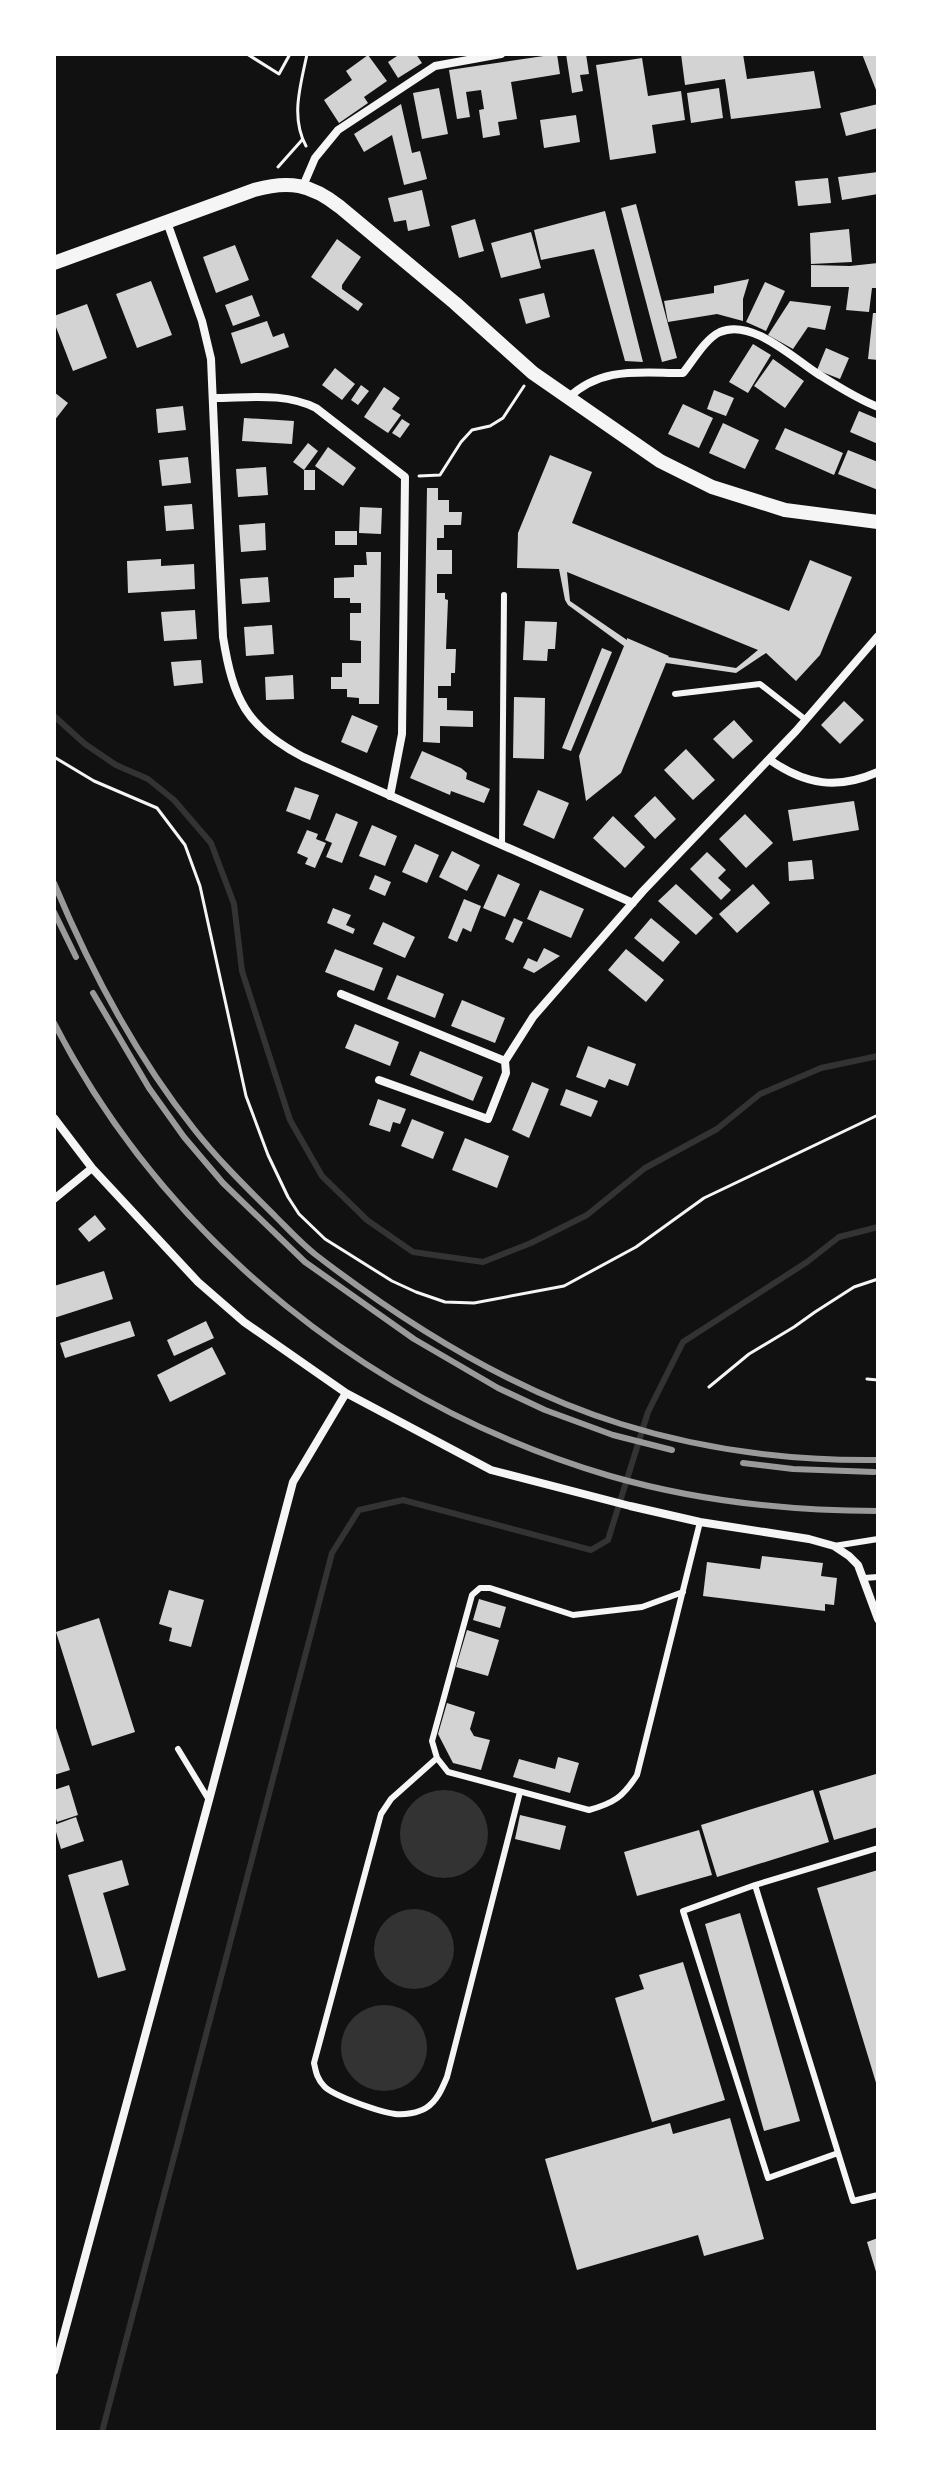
<svg xmlns="http://www.w3.org/2000/svg" width="932" height="2486" font-family="Cabin,sans-serif">
<style>
.water{fill:#333}
.lines{fill:none;stroke-linecap:round;stroke-linejoin:round}
.stream{stroke:#333;stroke-width:6}
.building{fill:#d3d3d3;fill-rule:evenodd}
.path{stroke:#f5f5f5;stroke-width:3}
.service{stroke:#f5f5f5;stroke-width:6}
.minor{stroke:#f5f5f5;stroke-width:8}
.tertiary{stroke:#f5f5f5;stroke-width:14}
.rail{stroke:#9a9a9a;stroke-width:6}
</style>
<rect width="100%" height="100%" fill="#111"/>
<!-- water -->
<path class="water" d="M400 1834a44 44 0 1 1 88 0a44 44 0 1 1-88 0Z
M374 1949a40 40 0 1 1 80 0a40 40 0 1 1-80 0Z
M341 2048a43 43 0 1 1 86 0a43 43 0 1 1-86 0Z"/>
<g class="lines">
<!-- stream -->
<path class="stream" d="M54,716L85,744L116,765L148,779L174,800L211,843L234,904L242,971L290,1120L322,1176L367,1220L413,1252L483,1262L531,1243L587,1215L645,1168L717,1129L760,1094L821,1068L878,1056
M102,2432L332,1553L359,1510L403,1500L591,1550L608,1540L648,1412L683,1342L807,1262L839,1237L878,1227"/>
</g>
<!-- building -->
<path class="building" d="M400,54H416L422,63L398,78L388,62Z
M557,54L560,74L511,82L517,119L498,122L500,135L483,138L479,110L484,109L481,90L466,92L470,117L457,119L449,70Z
M566,54H586L589,74L580,75L583,91L572,93Z
M681,54H743L747,79L814,71L821,108L731,119L725,79L685,85Z
M862,54H878V95Z
M368,55L387,81L364,97L368,103L339,123L324,100L352,80L346,71Z
M642,58L648,96L681,91L685,120L652,125L656,153L610,160L596,65Z
M439,88L448,134L422,139L413,93Z
M719,88L723,118L691,123L687,93Z
M401,104L412,153L420,151L427,179L404,185L392,135L364,152L354,134Z
M878,104V128L846,136L840,113Z
M576,115L580,142L544,148L540,120Z
M878,172V194L842,200L838,177Z
M828,178L831,203L798,206L795,181Z
M422,190L430,226L408,231L406,220L394,222L388,198Z
M636,204L677,358L662,362L621,208Z
M605,211L643,362L625,361L594,249L541,260L534,230Z
M475,219L484,251L459,258L451,226Z
M849,229L852,262L811,264L810,233Z
M531,232L541,268L501,278L491,243Z
M337,239L361,257L342,285V289L363,304L358,311L311,277Z
M235,245L249,280L216,293L203,257Z
M878,263V288H872L869,312L846,310L849,287H811V265L850,266Z
M749,279L743,299V321L717,314L668,322L664,301L714,293V286Z
M151,281L172,335L137,348L116,294Z
M765,282L785,291L766,331L746,322Z
M544,293L550,317L526,324L519,299Z
M252,295L260,316L233,326L225,305Z
M790,301L831,306L825,330L808,327L793,349L768,335Z
M87,304L107,358L73,371L54,322V316Z
M873,313H878V360L868,359Z
M267,321L273,337L284,333L289,347L241,364L231,333Z
M753,344L771,355L748,393L729,382Z
M826,348L849,358L840,379L817,370Z
M773,359L804,381L785,408L754,386Z
M335,368L355,384L342,400L322,385Z
M361,385L369,391L358,405L351,400Z
M384,387L400,398L392,409L401,415L388,433L364,417Z
M714,390L734,398L726,416L707,409Z
M54,392L68,403L54,421Z
M683,404L713,418L699,448L668,434Z
M183,406L186,430L158,433L156,409Z
M859,411L878,419V444L850,432Z
M244,418L294,421L292,444L242,441Z
M402,419L410,424L400,438L392,433Z
M723,423L759,440L745,469L709,453Z
M785,428L843,453L834,475L775,449Z
M308,443L318,451L304,470H315V490H304V470L293,462Z
M328,447L356,468L343,486L315,466Z
M848,450L878,462V490L838,474Z
M550,455L592,472L572,523L789,611L810,560L852,577L820,655L796,681L766,653L736,673L666,663L621,773L586,801L579,756L624,646L568,605L565,600L559,569L517,568L518,533ZM567,572L758,650L736,668L668,657L669,656L627,638V640L570,601Z
M188,457L191,483L162,486L159,460Z
M266,467L268,495L238,497L236,469Z
M427,488H438V500H449V512H462L461,525H444V538H437V550H452V574H437V593H445V599L448,600L446,649H456L455,673H451V686H438V698H447V710L473,711V727L440,726V743L423,742Z
M192,504L194,529L166,531L164,506Z
M360,507L382,508L381,534L359,533Z
M265,523L266,550L241,552L239,525Z
M335,531H357V545H335Z
M366,552H381L379,704H359V698L347,697V689H331V677H342V663H361V641L350,640V613H361V603H350V598H334V578L354,577V565H367Z
M161,559V566L194,564L195,589L128,593L127,561Z
M268,577L270,602L242,604L240,579Z
M195,610L197,639L164,641L161,612Z
M525,621L557,622L555,649H548L547,661L523,660Z
M272,625L274,654L246,656L244,627Z
M602,648L612,652L571,751L562,748Z
M201,660L203,683L174,686L171,662Z
M293,675L294,699L266,700L265,677Z
M514,697L545,698L544,759L513,758Z
M844,701L864,720L840,744L821,725Z
M352,715L378,726L367,753L341,742Z
M734,720L753,741L733,759L713,739Z
M686,749L715,780L693,800L664,770Z
M422,751L461,768L467,773L466,779L490,789L484,803L451,791L450,795L410,778Z
M295,787L319,795L310,820L286,811Z
M538,790L569,803L554,839L523,825Z
M655,796L676,819L655,839L634,816Z
M854,801L859,830L793,841L788,810Z
M336,813L358,822L342,863L326,857L332,843L325,840Z
M745,814L773,843L746,868L719,839Z
M613,816L645,847L625,868L593,838Z
M372,825L397,836L385,866L359,856Z
M307,830L318,834L316,839L326,843L315,868L305,864L308,858L297,853Z
M415,844L439,855L427,883L402,872Z
M452,851L480,865L467,891L439,877Z
M707,852L726,870L718,878L731,890L721,900L690,869Z
M812,860L814,879L789,881L788,862Z
M498,874L520,884L505,917L483,908Z
M375,875L391,882L385,896L369,889Z
M676,884L713,918L696,935L658,901Z
M753,884L770,903L737,933L719,914Z
M540,890L584,909L571,938L527,919Z
M464,899L481,906L471,932L463,928L457,942L448,938Z
M333,908L351,915L346,925L355,929L353,934L327,923Z
M514,918L523,922L513,943L505,939Z
M651,918L680,942L663,962L634,938Z
M383,922L415,937L405,958L373,944Z
M544,948L560,956L534,973L523,968L528,958L537,962Z
M335,949L383,968L374,991L325,972Z
M626,949L664,980L646,1002L608,970Z
M397,975L444,994L435,1018L387,999Z
M462,1000L505,1018L495,1043L451,1026Z
M355,1024L399,1042L390,1066L345,1048Z
M588,1046L636,1064L628,1086L609,1079L605,1088L576,1077Z
M420,1051L483,1077L473,1101L410,1075Z
M532,1082L549,1089L529,1138L512,1130Z
M566,1089L598,1101L591,1117L560,1105Z
M378,1099L406,1109L400,1124L393,1122L390,1132L369,1125Z
M412,1119L444,1132L433,1159L401,1146Z
M465,1138L509,1156L497,1188L452,1170Z
M95,1215L106,1229L89,1242L78,1229Z
M104,1271L113,1299L54,1318V1286Z
M130,1321L135,1336L65,1358L60,1343Z
M206,1321L214,1338L174,1356L167,1340Z
M212,1347L226,1374L170,1402L157,1375Z
M762,1556L823,1563L821,1576L837,1578L834,1605L825,1604V1611L703,1596L707,1562L760,1569Z
M169,1590L204,1600L191,1647L169,1641L172,1628L159,1624Z
M479,1599L506,1607L500,1628L473,1620Z
M99,1618L135,1732L92,1746L56,1632Z
M467,1630L499,1640L488,1676L456,1667Z
M447,1703L475,1712L470,1729L474,1736L490,1740L481,1770L453,1763L438,1734Z
M54,1722L70,1770L54,1775Z
M558,1757L579,1763L570,1793L513,1777L519,1759L555,1769Z
M876,1774L878,1781V1827L834,1840L819,1791Z
M69,1785L78,1815L57,1822L54,1812V1790Z
M813,1790L829,1842L717,1877L701,1825Z
M520,1815L566,1826L560,1850L515,1839Z
M76,1817L84,1841L61,1849L54,1825Z
M699,1830L712,1875L637,1896L624,1852Z
M122,1860L129,1885L103,1893L126,1970L98,1978L68,1875Z
M878,1870V2086H877L817,1888Z
M740,1913L800,2121L764,2131L705,1924Z
M683,1962L725,2100L652,2122L615,1998L644,1989L639,1975Z
M730,2118L764,2239L704,2256L698,2235L577,2270L545,2159L670,2123L673,2134Z
M878,2238V2275H877L867,2242Z"/>
<g class="lines">
<!-- path -->
<path class="path" d="M247,54L279,74L290,54
M306,146C290,117 301,84 307,54
M278,167L302,140
M419,476L440,475L461,442L472,430L490,426L503,418L524,386
M54,757L94,781L157,808L185,845L200,886L246,1096L268,1155L288,1197L299,1214L325,1239L392,1281L416,1292L445,1302L474,1303L564,1286L636,1247L704,1198L878,1115
M867,1379L878,1380
M709,1387L749,1354L794,1327L815,1312L854,1287L878,1279"/>
<!-- service -->
<path class="service" d="M675,694L760,684L806,720
M502,845L504,595
M834,1546L878,1539
M864,1578L878,1577
M683,1592L642,1607L573,1615L490,1588H480L472,1595L432,1741L437,1758L448,1772L589,1810C614,1803 623,1797 637,1775L700,1522
M178,1749L209,1800
M437,1758L391,1799L381,1814L314,2063C316,2072 317,2079 324,2086C333,2096 380,2112 395,2114C404,2115 418,2113 426,2108C437,2101 442,2089 447,2077L520,1792
M878,1848L755,1885L853,2201L878,2195
M755,1885L683,1911L768,2178L838,2153"/>
<!-- minor -->
<path class="minor" d="M303,186L315,158L338,130L435,66L501,54
M167,222L202,321L211,359L223,637C233,699 246,727 303,757L633,903
M213,398C248,398 284,392 316,408L405,477L402,734L390,796
M568,398C602,366 639,373 683,373C693,361 705,339 720,332C752,318 794,359 818,374C837,386 857,399 878,407
M770,760C806,785 837,790 878,772
M341,994L505,1061
M379,1080L488,1119L506,1073L505,1061L533,1017L643,891L796,731L878,636
M54,1118L92,1168L198,1282L244,1322L346,1393L491,1470L630,1506L700,1522L809,1539L834,1546L849,1556L858,1565L878,1619
M54,1199L92,1168
M54,2371L209,1800L293,1482L346,1393"/>
<!-- tertiary -->
<path class="tertiary" d="M54,263L254,190C289,180 311,184 340,207L455,303L533,373L660,461L712,487L785,510L878,522"/>
<!-- rail -->
<path class="rail" d="M54,883C90,969 135,1055 194,1129C219,1161 248,1189 276,1217C289,1230 302,1244 316,1255C407,1325 511,1390 621,1424C704,1450 792,1461 878,1460
M54,912L76,957
M93,993L149,1088L184,1137L223,1183L305,1262L414,1339L498,1388L545,1410L613,1435L672,1450
M54,1023C168,1243 373,1406 610,1476C697,1501 788,1511 878,1511
M743,1463L793,1469L874,1472"/>
</g>
<!-- border -->
<rect width="932" height="2486" fill="none" stroke="#ffffff" stroke-width="112"/>
</svg>
